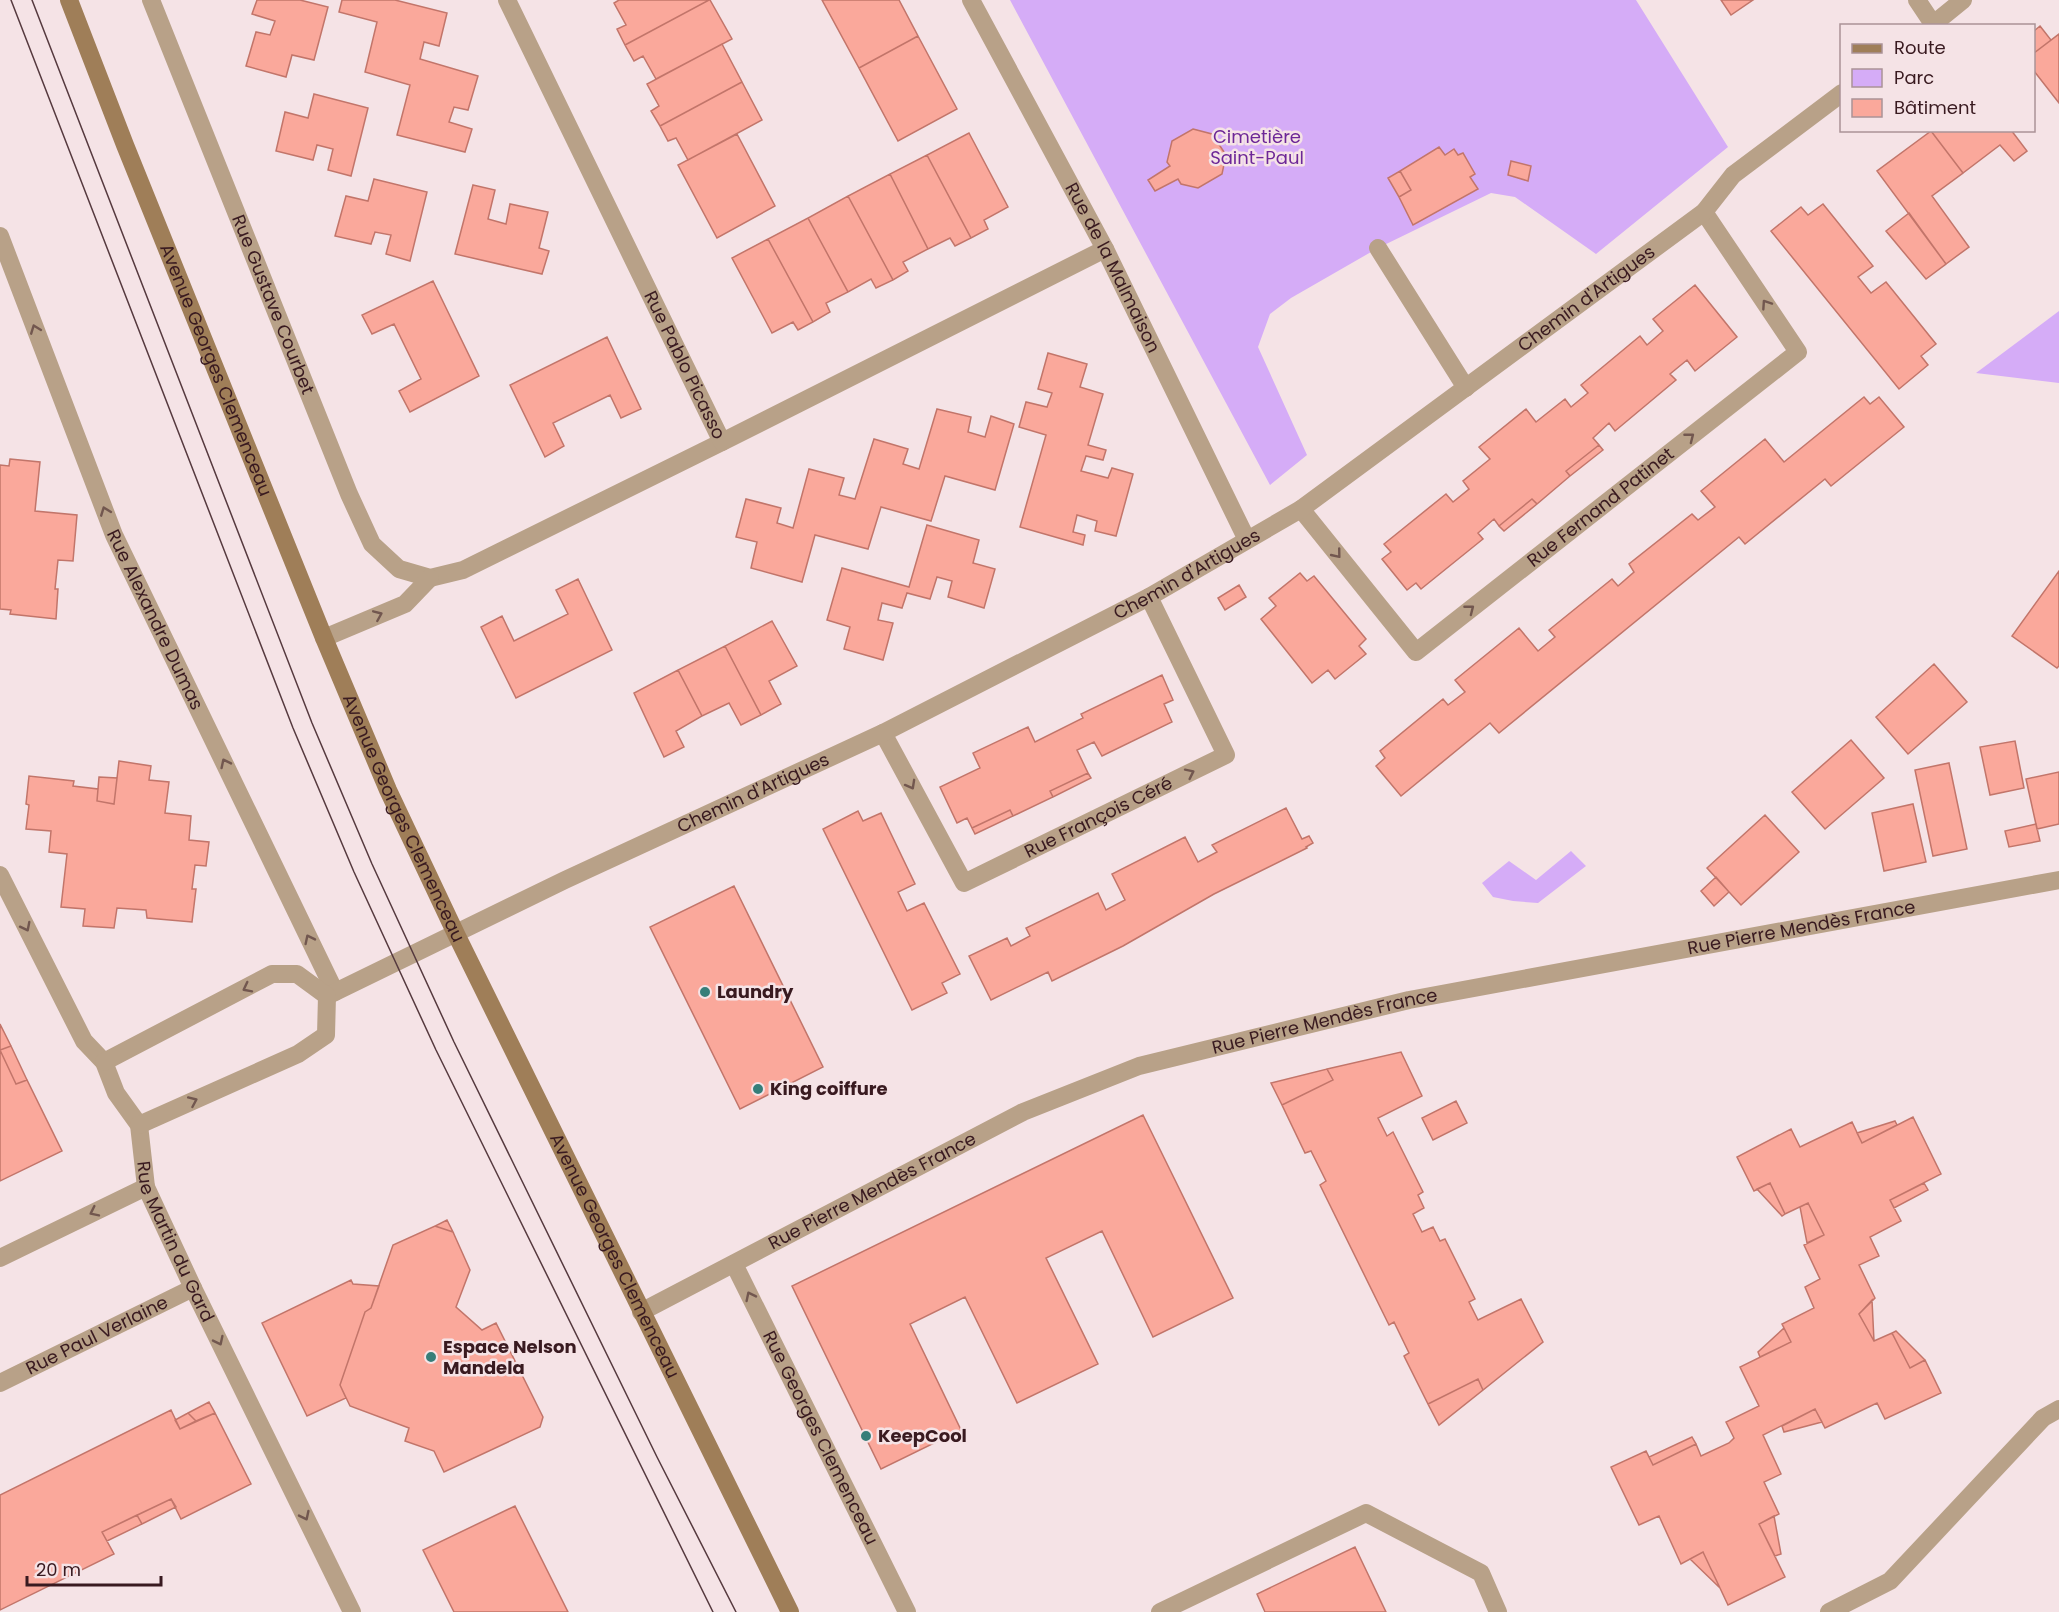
<svg xmlns="http://www.w3.org/2000/svg" width="2059" height="1612" font-family="Poppins,sans-serif">
<style>
.green{fill:#d5acf7}
.building{fill:#faa89b;stroke:#c2756a;stroke-width:1.5}
.lines{fill:none;stroke-linecap:round;stroke-linejoin:round}
.lane{stroke:#b8a188;stroke-width:18}
.street{stroke:#b8a188;stroke-width:18}
.secondary{stroke:#9f7e58;stroke-width:18}
.tram{stroke:#563a3f;stroke-width:1.5}
.oneway{stroke:#72574f}
.poi-dot{fill:#367e79;stroke:#f5e3e6;stroke-width:2}
.labels{text-anchor:middle;stroke-width:5;stroke-linejoin:round;paint-order:stroke}
.park-label{font-size:18px;fill:#6d2797;stroke:#f5e3e6}
.street-label{font-size:18px;fill:#391a20;stroke:#f5e3e6}
.poi-label{font-size:18px;font-weight:bold;fill:#391a20;stroke:#f5e3e6;text-anchor:start}
</style>
<rect width="100%" height="100%" fill="#f5e3e6"/>
<!-- green -->
<path class="green" d="M1010,0H1636L1728,147L1596,254L1515,197L1491,193L1378,248L1291,298L1270,314L1258,347L1307,455L1270,485Z
M2059,311V383L1976,373Z
M1571,851L1586,866L1538,903L1513,901L1493,897L1482,883L1509,861L1536,880Z"/>
<!-- building -->
<path class="building" d="M257,0H300L328,7L314,60L292,55L286,77L246,66L256,32L270,35L275,21L252,14Z
M342,0H395L447,13L439,46L424,42L420,59L478,76L468,110L454,107L449,122L472,129L465,152L397,135L410,85L365,72L377,22L339,12Z
M619,0H709L625,45L617,29L626,25L614,3Z
M709,0H710L732,39L656,79L643,56L634,61L625,45Z
M822,0H899L918,36L859,68Z
M1721,0H1753L1731,15Z
M2040,26L2051,40L2034,53V31Z
M2059,34V103L2034,71V53Z
M918,36L957,109L898,141L859,68Z
M722,44L742,82L660,126L651,111L659,106L647,84Z
M742,82L762,120L688,160L676,138L668,141L660,126Z
M314,94L368,108L351,176L328,170L333,149L317,145L313,160L276,151L285,112L308,118Z
M1193,129L1212,134L1226,155L1222,174L1198,188L1181,184L1178,179L1155,191L1148,180L1170,166L1167,162L1172,141Z
M2011,130L2027,151L2014,161L2000,145L1963,173L1931,131Z
M1931,131L1963,173L1932,196L1969,247L1946,264L1877,171Z
M969,133L1008,207L984,220L988,229L971,238L927,155Z
M737,134L775,206L717,238L678,165Z
M1439,147L1445,155L1454,149L1458,155L1463,153L1475,174L1470,177L1478,189L1413,225L1399,197L1411,190L1400,171Z
M927,155L971,238L955,246L950,238L928,249L890,174Z
M1511,161L1531,166L1528,181L1508,175Z
M1400,171L1411,190L1399,197L1388,178Z
M890,174L928,249L903,262L908,271L893,280L848,196Z
M374,179L427,192L410,261L386,254L391,235L375,232L371,244L335,236L346,196L368,201Z
M473,185L495,190L488,219L506,224L510,204L548,212L539,248L549,251L542,274L455,254Z
M848,196L893,280L876,288L871,279L848,292L808,218Z
M1823,204L1873,266L1858,277L1871,293L1886,282L1936,344L1921,356L1928,365L1899,389L1771,231L1801,207L1808,215Z
M1909,213L1946,264L1926,279L1886,231Z
M808,218L848,292L826,303L830,312L813,322L768,239Z
M768,239L813,322L798,330L793,322L772,333L732,258Z
M433,281L479,376L410,412L399,391L421,379L394,324L372,334L362,315Z
M1695,285L1737,337L1695,371L1687,360L1670,374L1676,380L1615,431L1609,423L1593,438L1599,445L1566,471L1570,476L1537,504L1532,499L1499,526L1494,519L1478,533L1483,539L1421,589L1416,583L1407,590L1382,559L1391,552L1384,544L1446,494L1453,502L1469,489L1463,481L1490,459L1479,447L1526,409L1536,422L1565,399L1571,407L1588,393L1581,385L1640,336L1647,345L1663,331L1653,319Z
M607,337L641,409L621,418L610,395L553,423L564,446L545,457L510,385Z
M1048,353L1087,364L1080,387L1103,394L1088,445L1106,450L1103,460L1086,456L1081,471L1108,478L1112,468L1133,474L1116,536L1095,531L1097,521L1077,515L1073,532L1085,535L1083,545L1020,527L1046,435L1019,427L1026,402L1047,407L1052,393L1038,389Z
M1864,397L1870,404L1879,397L1904,427L1831,486L1825,479L1745,544L1739,537L1499,733L1490,723L1401,796L1376,766L1385,758L1380,751L1443,699L1448,705L1465,692L1455,680L1519,628L1538,651L1555,637L1549,630L1612,579L1618,586L1634,572L1629,564L1692,514L1698,520L1715,507L1701,491L1765,439L1784,462Z
M937,409L971,417L968,432L985,437L991,416L1014,424L995,490L945,476L931,521L881,507L868,549L815,535L802,582L751,568L757,542L736,537L746,499L781,508L777,523L793,528L809,469L844,478L839,495L855,499L874,439L908,449L903,464L919,469Z
M1599,445L1603,450L1570,476L1566,471Z
M10,459L40,462L35,511L77,515L73,561L58,560L55,589H58L56,619L10,614L11,610L0,609V465L9,466Z
M1532,499L1537,504L1504,531L1499,526Z
M927,525L979,540L973,563L995,569L984,608L948,597L952,581L937,577L930,599L907,593L902,608L882,603L878,620L893,623L883,660L844,649L850,627L827,620L842,568L909,587Z
M2059,571V666L2057,668L2012,636Z
M1300,573L1307,581L1314,576L1366,639L1359,646L1366,654L1335,679L1328,670L1312,683L1261,619L1276,606L1269,598Z
M578,579L612,650L516,698L481,627L502,616L514,641L568,614L556,590Z
M1239,585L1246,597L1225,610L1218,598Z
M772,621L797,666L769,681L781,704L761,715L725,646Z
M725,646L761,715L741,725L729,703L702,716L678,670Z
M1934,664L1967,702L1908,754L1876,717Z
M678,670L702,716L676,731L684,747L664,757L634,693Z
M1162,675L1173,700L1164,704L1172,722L1102,756L1094,742L1077,750L1088,773L1050,791L1053,797L1013,816L1010,810L972,828L967,818L957,823L940,787L980,768L973,753L1028,727L1035,742L1083,718L1081,714Z
M1851,740L1884,778L1825,829L1792,792Z
M2015,741L2024,788L1990,795L1980,747Z
M119,761L151,766L149,780L169,782L165,813L191,816L189,840L209,842L206,866L195,865L192,889H196L192,922L147,918L146,910L117,908L114,928L83,926L85,909L61,907L67,854L49,852L51,831L26,829L29,805L26,804L29,776L74,781L73,786L98,789L97,801L114,804Z
M1949,763L1967,849L1933,856L1915,770Z
M2059,772V824L2037,829L2026,779Z
M1088,773L1091,778L1053,797L1050,791Z
M99,777L117,778L114,804L97,801Z
M1913,804L1926,862L1884,871L1872,813Z
M1286,808L1302,839L1309,836L1313,843L1306,847L1307,848L1214,894L1123,946L1052,981L1048,972L991,1000L969,956L1007,938L1011,946L1030,936L1026,928L1098,893L1106,910L1125,900L1112,874L1185,837L1198,862L1217,852L1212,845Z
M1010,810L1013,816L975,834L972,828Z
M858,811L863,821L881,813L915,884L898,892L907,911L924,903L960,974L942,983L947,993L912,1010L823,829Z
M1765,815L1799,852L1741,905L1707,868Z
M2036,824L2040,841L2009,847L2005,831Z
M1716,877L1729,892L1714,906L1701,891Z
M734,886L823,1067L740,1109L650,927Z
M0,1024L11,1046L0,1050Z
M11,1046L27,1080L16,1084L0,1050Z
M0,1050L16,1084L27,1080L62,1151L0,1181Z
M1401,1052L1422,1096L1378,1118L1387,1136L1393,1132L1423,1192L1418,1195L1424,1208L1413,1214L1422,1232L1433,1227L1440,1241L1445,1239L1475,1299L1469,1302L1478,1320L1521,1299L1543,1342L1483,1390L1478,1379L1428,1404L1404,1356L1409,1353L1394,1322L1389,1325L1320,1185L1326,1181L1311,1151L1305,1153L1282,1105L1333,1080L1327,1069Z
M1327,1069L1333,1080L1282,1105L1271,1083Z
M1456,1101L1467,1123L1433,1140L1422,1118Z
M1143,1115L1233,1298L1153,1337L1102,1231L1046,1258L1098,1364L1017,1403L965,1297L910,1324L961,1430L881,1469L792,1286Z
M1913,1117L1941,1174L1890,1200L1901,1221L1870,1237L1879,1256L1859,1265L1875,1298L1859,1314L1874,1341L1892,1333L1910,1368L1925,1360L1941,1393L1885,1419L1877,1403L1825,1428L1815,1409L1763,1435L1781,1474L1764,1482L1779,1514L1759,1524L1785,1577L1728,1605L1703,1552L1681,1564L1659,1516L1639,1525L1611,1467L1646,1451L1653,1465L1696,1444L1701,1456L1729,1443L1734,1438L1726,1422L1759,1406L1740,1367L1791,1342L1782,1324L1814,1308L1805,1287L1820,1279L1804,1245L1824,1235L1808,1203L1785,1214L1770,1183L1754,1191L1737,1157L1791,1129L1800,1147L1852,1122L1862,1143Z
M1895,1121L1897,1125L1862,1143L1857,1133Z
M1770,1183L1785,1214L1782,1216L1757,1189Z
M1924,1183L1928,1190L1894,1208L1890,1200Z
M1808,1203L1824,1235L1807,1243L1800,1207Z
M447,1220L453,1232L435,1226Z
M435,1226L453,1232L470,1270L456,1307L482,1330L496,1323L543,1417L540,1427L444,1472L434,1451L405,1441L409,1428L350,1406L340,1385L365,1312L371,1308L393,1245Z
M351,1280L353,1284L379,1286L371,1308L365,1312L340,1385L346,1398L307,1416L262,1323Z
M1872,1300L1874,1341L1859,1314Z
M1784,1328L1791,1342L1760,1357L1758,1352Z
M1896,1331L1925,1360L1910,1368L1892,1333Z
M1478,1379L1483,1390L1439,1425L1428,1404Z
M209,1402L215,1413L196,1421L188,1413Z
M1815,1409L1822,1422L1784,1432L1782,1426Z
M171,1410L180,1429L215,1413L251,1484L181,1519L171,1499L102,1532L114,1554L0,1610V1495Z
M188,1413L196,1421L180,1429L175,1420Z
M1692,1437L1696,1444L1653,1465L1649,1457Z
M171,1499L176,1507L142,1524L137,1515Z
M515,1506L568,1612H454L423,1550Z
M137,1515L142,1524L107,1541L102,1532Z
M1774,1516L1781,1554L1775,1556L1759,1524Z
M1355,1547L1386,1612H1265L1257,1594Z
M1703,1552L1720,1588L1690,1559Z"/>
<g class="lines">
<!-- lane -->
<path class="lane" d="M1378,248L1466,388
M1160,1612L1366,1513L1481,1573L1498,1612
M1829,1612L1890,1581L2043,1418L2059,1409"/>
<!-- street -->
<g class="street">
<path id="s1" d="M151,0L349,494L372,544L399,569L430,578L463,570L722,442"/>
<path id="s2" d="M507,0L722,442L1105,249"/>
<path id="s3" d="M971,0L1105,249L1247,540"/>
<path d="M1917,0L1933,24"/>
<path d="M1931,26L1963,0"/>
<path id="s4" d="M0,236L114,535L335,992"/>
<path id="s5" d="M1301,509L1416,652L1798,352L1704,212"/>
<path d="M324,638L405,604L430,578"/>
<path id="s6" d="M883,733L964,883L1226,755L1149,597"/>
<path id="s7" d="M0,875L84,1041L104,1062L116,1093L139,1125L146,1187L193,1288L352,1612"/>
<path id="s8" d="M327,996L565,880L883,733L1149,597L1301,509L1704,212L1733,175L1842,93"/>
<path d="M104,1062L272,974H297L327,996L326,1035L298,1054L139,1125"/>
<path d="M0,1258L146,1187"/>
<path id="s9" d="M734,1264L907,1612"/>
<path id="s10" d="M641,1312L1023,1112L1139,1066L1409,1000L2059,880"/>
<path id="s11" d="M0,1383L193,1288"/>
</g>
<!-- secondary -->
<path class="secondary" id="s12" d="M69,0L125,145L324,638L388,790L456,934L790,1612"/>
<!-- tram -->
<path class="tram" d="M11,0L293,728L354,872L436,1050L713,1612
M32,0L312,723L372,864L454,1042L657,1457L736,1612"/>
</g>
<!-- one-way arrows -->
<defs><path id="oneway-chevron" d="M-2-3.5L2.5 0L-2 3.5" fill="none" stroke-width="1.6" stroke-linecap="round" stroke-linejoin="round" transform="scale(1.5)"/></defs>
<g class="oneway">
<use href="#oneway-chevron" transform="translate(1766 304) rotate(-124)"/>
<use href="#oneway-chevron" transform="translate(35 329) rotate(-111)"/>
<use href="#oneway-chevron" transform="translate(1690 437) rotate(-38)"/>
<use href="#oneway-chevron" transform="translate(105 511) rotate(-111)"/>
<use href="#oneway-chevron" transform="translate(1337 554) rotate(51)"/>
<use href="#oneway-chevron" transform="translate(1470 609) rotate(-38)"/>
<use href="#oneway-chevron" transform="translate(378 615) rotate(-23)"/>
<use href="#oneway-chevron" transform="translate(225 763) rotate(-116)"/>
<use href="#oneway-chevron" transform="translate(1190 773) rotate(-26)"/>
<use href="#oneway-chevron" transform="translate(911 785) rotate(61)"/>
<use href="#oneway-chevron" transform="translate(26 927) rotate(63)"/>
<use href="#oneway-chevron" transform="translate(309 939) rotate(-116)"/>
<use href="#oneway-chevron" transform="translate(247 988) rotate(153)"/>
<use href="#oneway-chevron" transform="translate(193 1101) rotate(-24)"/>
<use href="#oneway-chevron" transform="translate(94 1212) rotate(154)"/>
<use href="#oneway-chevron" transform="translate(750 1296) rotate(-116)"/>
<use href="#oneway-chevron" transform="translate(219 1341) rotate(64)"/>
<use href="#oneway-chevron" transform="translate(305 1516) rotate(64)"/>
</g>
<!-- markers -->
<g class="poi-dot">
<circle cx="705" cy="992" r="6"/>
<circle cx="758" cy="1089" r="6"/>
<circle cx="431" cy="1357" r="6"/>
<circle cx="866" cy="1436" r="6"/>
</g>
<g class="labels">
<!-- park labels -->
<g class="park-label">
<text x="1257" y="143">Cimetière<tspan x="1257" dy="21">Saint-Paul</tspan></text>
</g>
<!-- street labels -->
<g class="street-label">
<text dy="6" stroke="none"><textPath href="#s3" startOffset="303">Rue de la Malmaison</textPath></text>
<text dy="6" stroke="none"><textPath href="#s8" startOffset="1444">Chemin d'Artigues</textPath></text>
<text dy="6" stroke="none"><textPath href="#s1" startOffset="328">Rue Gustave Courbet</textPath></text>
<text dy="6" stroke="none"><textPath href="#s2" startOffset="406">Rue Pablo Picasso</textPath></text>
<text dy="6" stroke="none"><textPath href="#s12" startOffset="398">Avenue Georges Clemenceau</textPath></text>
<text dy="6" stroke="none"><textPath href="#s5" startOffset="418">Rue Fernand Patinet</textPath></text>
<text dy="6" stroke="none"><textPath href="#s8" startOffset="958">Chemin d'Artigues</textPath></text>
<text dy="6" stroke="none"><textPath href="#s4" startOffset="414">Rue Alexandre Dumas</textPath></text>
<text dy="6" stroke="none"><textPath href="#s8" startOffset="472">Chemin d'Artigues</textPath></text>
<text dy="6" stroke="none"><textPath href="#s12" startOffset="884">Avenue Georges Clemenceau</textPath></text>
<text dy="6" stroke="none"><textPath href="#s6" startOffset="320">Rue François Céré</textPath></text>
<text dy="6" stroke="none"><textPath href="#s10" startOffset="1233">Rue Pierre Mendès France</textPath></text>
<text dy="6" stroke="none"><textPath href="#s10" startOffset="747">Rue Pierre Mendès France</textPath></text>
<text dy="6" stroke="none"><textPath href="#s10" startOffset="261">Rue Pierre Mendès France</textPath></text>
<text dy="6" stroke="none"><textPath href="#s7" startOffset="411">Rue Martin du Gard</textPath></text>
<text dy="6" stroke="none"><textPath href="#s12" startOffset="1370">Avenue Georges Clemenceau</textPath></text>
<text dy="6" stroke="none"><textPath href="#s11" startOffset="108">Rue Paul Verlaine</textPath></text>
<text dy="6" stroke="none"><textPath href="#s9" startOffset="194">Rue Georges Clemenceau</textPath></text>
</g>
<!-- poi labels -->
<g class="poi-label">
<text x="717" y="998">Laundry</text>
<text x="770" y="1095">King coiffure</text>
<text x="443" y="1353">Espace Nelson<tspan x="443" dy="21">Mandela</tspan></text>
<text x="878" y="1442">KeepCool</text>
</g>
</g>
<!-- legend -->
<rect x="1840" y="24" width="195" height="108" fill="#f5e3e6" stroke="#aa9397" stroke-width="1.5"/>
<rect x="1852" y="44" width="30" height="9" fill="#9f7e58" stroke="#aa9397" stroke-width="1.5"/>
<text x="1894" y="54" font-size="18" fill="#391a20">Route</text>
<rect x="1852" y="69" width="30" height="18" fill="#d5acf7" stroke="#aa9397" stroke-width="1.5"/>
<text x="1894" y="84" font-size="18" fill="#391a20">Parc</text>
<rect x="1852" y="99" width="30" height="18" fill="#faa89b" stroke="#aa9397" stroke-width="1.5"/>
<text x="1894" y="114" font-size="18" fill="#391a20">Bâtiment</text>
<!-- scale -->
<path d="M27 1576v9h134v-9" fill="none" stroke="#391a20" stroke-width="3"/>
<text x="36" y="1576" font-size="18" fill="#391a20" stroke="#f5e3e6" stroke-width="4.5" paint-order="stroke">20 m</text>
</svg>
